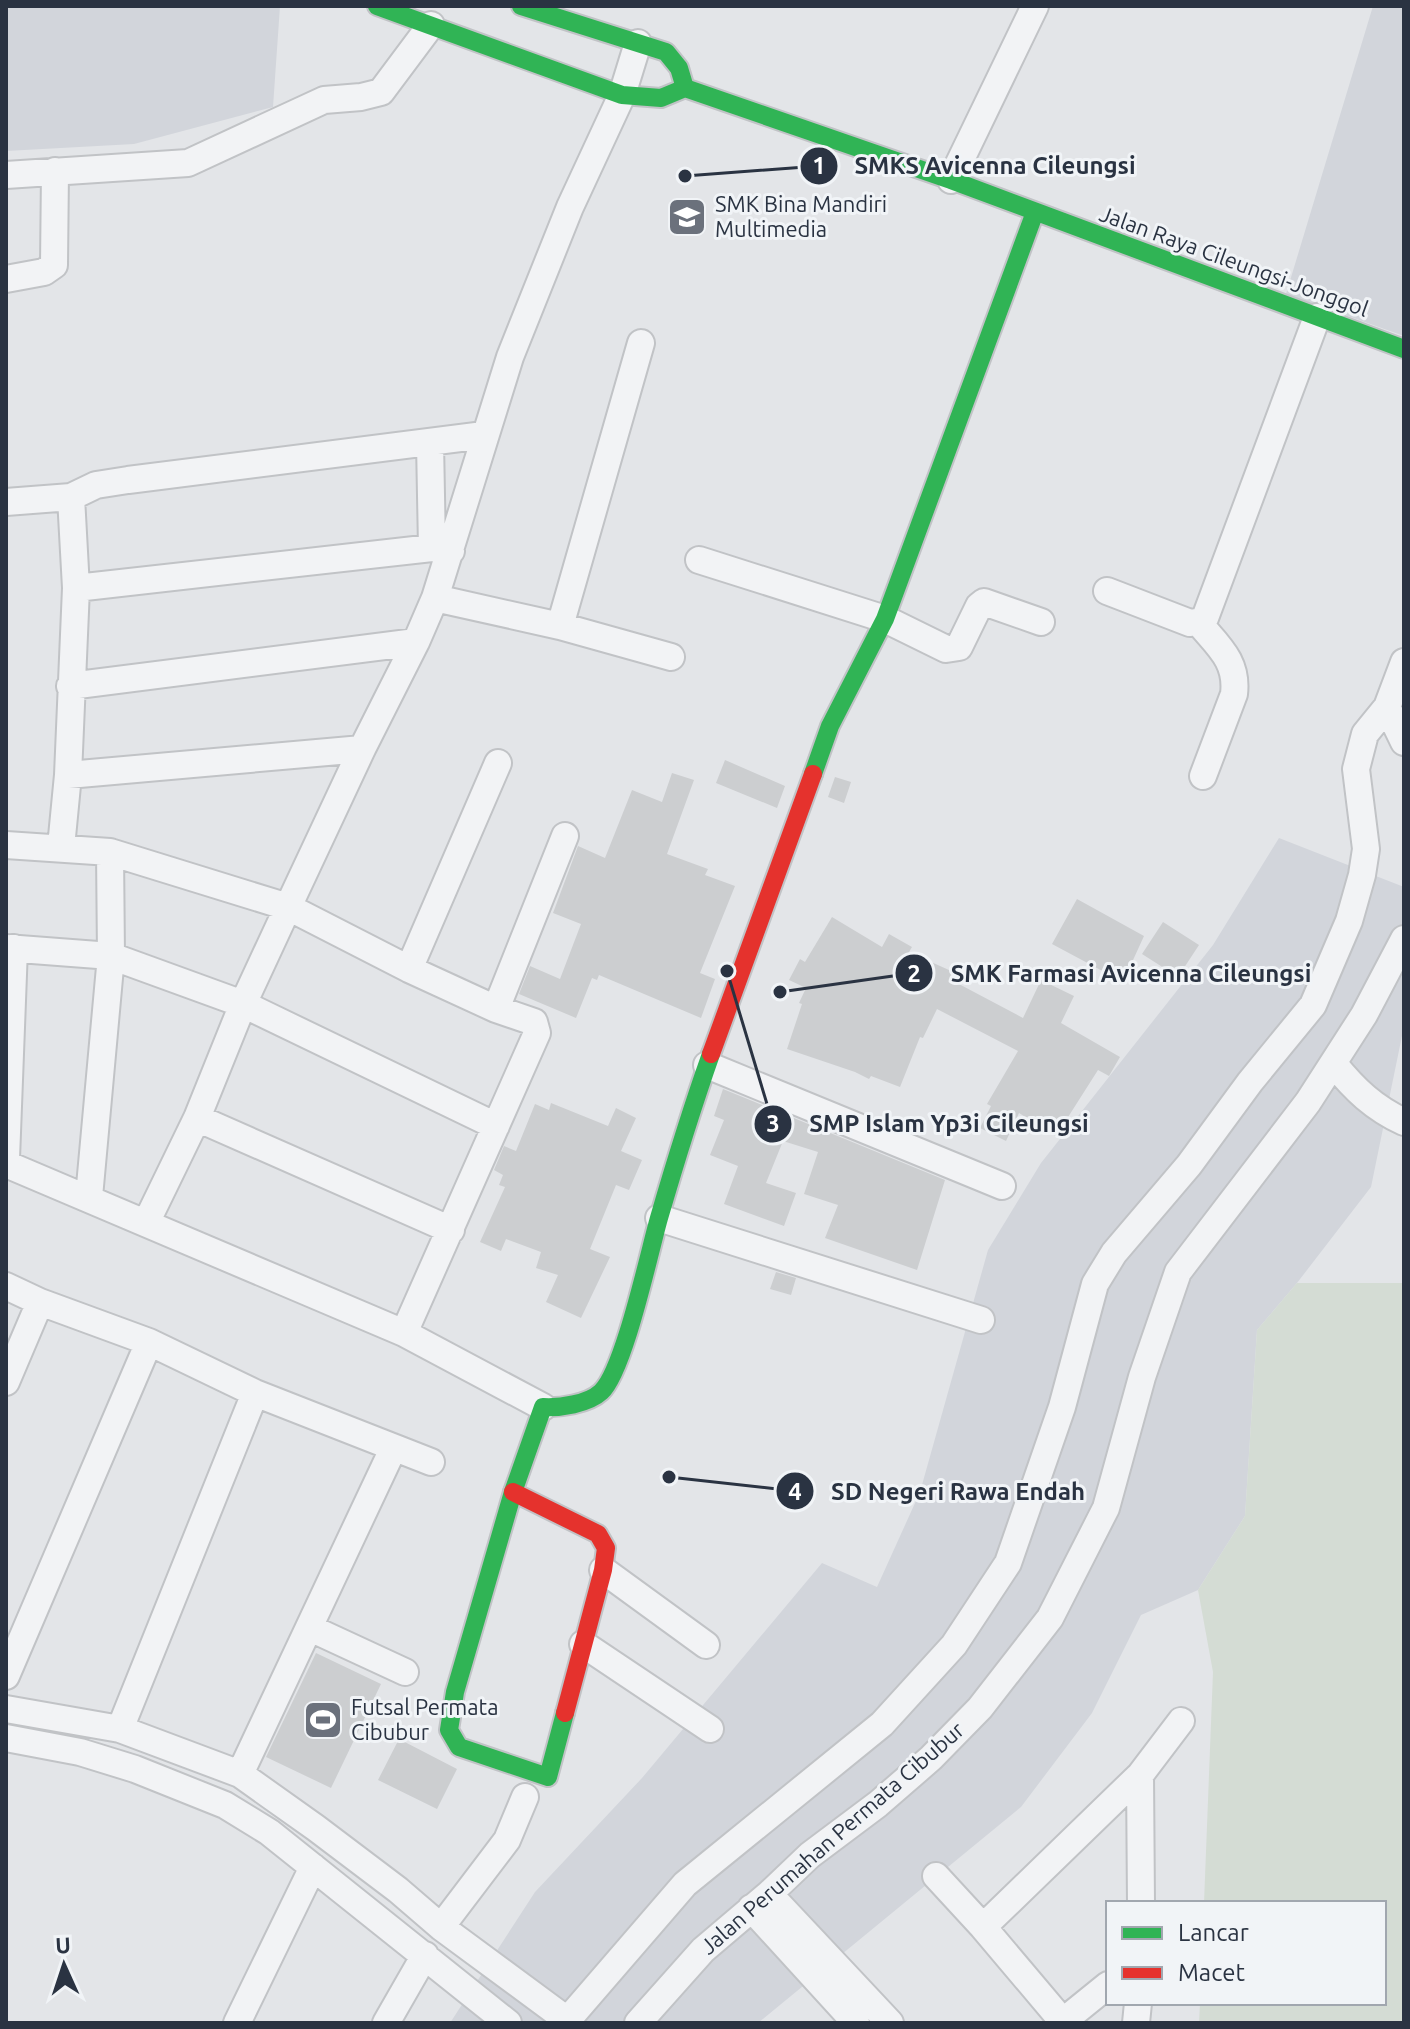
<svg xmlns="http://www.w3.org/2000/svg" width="1410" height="2029" font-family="Ubuntu,sans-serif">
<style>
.built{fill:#d2d5db}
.green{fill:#d4dcd4}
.building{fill:#ccced0}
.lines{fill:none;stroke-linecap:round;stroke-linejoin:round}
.street-casing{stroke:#c1c3c6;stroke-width:30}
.fast-casing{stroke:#c1c3c6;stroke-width:22}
.jam-casing{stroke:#c1c3c6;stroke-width:22}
.street{stroke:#f2f3f5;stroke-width:26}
.fast{stroke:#30b455;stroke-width:18}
.jam{stroke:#e5322d;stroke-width:18}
.labels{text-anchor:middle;stroke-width:6;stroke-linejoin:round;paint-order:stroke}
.poi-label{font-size:22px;fill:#2a3342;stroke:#f1f4f7;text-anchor:start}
.street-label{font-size:22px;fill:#2a3342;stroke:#f1f4f7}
.leader{fill:none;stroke:#2a3342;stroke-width:3}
.callout-dot{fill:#2a3342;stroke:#f1f4f7;stroke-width:3}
.mark-label{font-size:24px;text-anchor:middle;font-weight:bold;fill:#fff}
.callout-label{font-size:24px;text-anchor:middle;font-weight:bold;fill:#2a3342;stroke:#f1f4f7;stroke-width:6;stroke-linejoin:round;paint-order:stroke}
</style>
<rect width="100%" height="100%" fill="#e3e5e8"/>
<!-- built -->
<path class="built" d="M6,6H280L273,107L134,144L6,151Z
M1373,6H1404V336L1286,294Z
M1279,838L1404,887V1026L1371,1187L1297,1283L1257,1330L1245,1516L1198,1590L1141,1615L1092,1713L1021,1807L758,2023H450L535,1892L642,1778L822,1563L877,1587L920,1492L988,1250L1041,1163L1213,945Z"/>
<!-- green -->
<path class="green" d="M1297,1283H1404V2023H1199L1200,2003H1384V1903H1204L1213,1672L1198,1590L1245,1516L1257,1330Z"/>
<!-- building -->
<path class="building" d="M725,760L785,786L777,808L716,783Z
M672,773L694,780L667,854L708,869L705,875L735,886L700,973L715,979L701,1018L599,975L597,980L592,978L576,1018L519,994L530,966L560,979L581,924L553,913L578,846L605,858L632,790L662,802Z
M835,777L851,782L844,803L828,797Z
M1077,899L1144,936L1123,982L1052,944Z
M832,917L882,947L889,934L912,947L909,952L960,975L957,983L1023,1018L1041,980L1074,996L1061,1023L1120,1057L1109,1076L1098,1070L1056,1136L1019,1113L1006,1141L980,1128L991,1106L987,1104L1018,1051L937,1009L923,1038L920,1037L900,1087L871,1076L869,1079L855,1072L787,1049L802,1004L799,1003L806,988L789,980L800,959L805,962Z
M1163,922L1199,945L1178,977L1142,954Z
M723,1089L945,1180L917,1270L825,1238L838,1205L804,1194L818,1152L783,1141L766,1183L796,1193L784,1226L724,1204L738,1166L710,1155L724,1120L714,1116Z
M551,1103L608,1126L616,1108L636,1118L621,1151L642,1160L629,1190L616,1185L590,1249L610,1257L581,1318L546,1302L558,1275L536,1268L541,1252L506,1239L501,1251L480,1242L505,1187L499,1185L503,1175L494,1170L504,1146L516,1151L535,1104L549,1110Z
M776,1272L796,1278L791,1295L770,1289Z
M316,1653L381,1684L331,1788L266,1757Z
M399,1739L457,1769L437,1809L378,1780Z"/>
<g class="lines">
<defs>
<path id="street" d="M6,175L188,163L324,100L361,97L381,92L431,25
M951,180L1035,6
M6,279L44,272L54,265L55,171
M430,442L432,548
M6,502L71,497L96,485L128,480L484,435
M699,560L885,619L946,649L959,647L979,606L984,602L1041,622
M76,588L432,548L451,551
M1107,591L1190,623L1202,621L1205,618L1317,317
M435,598L560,626L671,657
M1198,622C1218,646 1238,661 1234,694L1203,776
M560,626L641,343
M70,686L416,642
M1387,707L1404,742
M68,775L362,749
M6,845L110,852L288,907L409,969L496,1009L534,1022L537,1033L404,1333
M61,847L68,775L76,588L71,497
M6,948L111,956L110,852
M409,969L498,763
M496,1009L565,836
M1334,1064C1355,1090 1374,1108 1404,1122
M707,1065L1002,1186
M197,1118L451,1230
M6,1159L14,948
M6,1164L404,1333L543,1407
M89,1197L111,956L243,1004L496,1126
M659,1218L981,1320
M146,1223L197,1118L243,1004L288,907L362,749L416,642L435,598L510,357L570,207L622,95L638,43
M6,1286L40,1302
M6,1382L40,1302L149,1342L255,1393L431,1462
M603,1570L706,1645
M310,1628L405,1672
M583,1644L710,1729
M6,1676L149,1342
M6,1709L120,1729L240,1774L316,1828L398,1890L441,1927L567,2020
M120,1729L255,1393
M6,1738L80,1752L135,1769L225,1805L269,1832L508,2023
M240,1774L393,1449
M936,1876L983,1927L1140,1775
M769,1894L890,2023
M1141,1903L1140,1775L1181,1721
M751,1908L856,2023
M441,1927L507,1840L525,1797
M983,1927L1064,2023
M237,2023L313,1867
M386,2023L425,1955
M565,2023L685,1884L882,1724L954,1645L1008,1563L1062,1407L1095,1284L1114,1253L1189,1165L1250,1082L1313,1005L1349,921L1362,875L1366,849L1356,769L1365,734L1387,707L1404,662
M638,2023L703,1950L769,1894L810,1855L878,1804L931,1758L980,1708L1050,1618L1106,1508L1142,1377L1178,1272L1308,1102L1364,1015L1404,939
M1061,2023L1108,1985
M1136,2023L1138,2003"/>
<path id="fast" d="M377,6L622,95L661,98L685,88L679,68L666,52L521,6
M685,88L951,180L1404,349
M813,774L830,726L885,619L1035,212
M565,1713L548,1777L459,1747L449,1730L455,1692L513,1492L543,1407C560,1408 588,1404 601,1392C624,1371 649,1253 659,1218C675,1163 692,1108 711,1054"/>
<path id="jam" d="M711,1054L813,774
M513,1492L598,1534L606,1548L603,1570L565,1713"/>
</defs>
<!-- street casing -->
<use href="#street" class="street-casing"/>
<!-- fast casing -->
<use href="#fast" class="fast-casing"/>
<!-- jam casing -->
<use href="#jam" class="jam-casing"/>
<!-- street -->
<use href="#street" class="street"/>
<!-- fast -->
<use href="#fast" class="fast"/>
<!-- jam -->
<use href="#jam" class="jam"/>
</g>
<!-- icons -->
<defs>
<symbol id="school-square" viewBox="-11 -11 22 22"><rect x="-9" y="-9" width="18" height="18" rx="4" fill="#6b717c" stroke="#f1f4f7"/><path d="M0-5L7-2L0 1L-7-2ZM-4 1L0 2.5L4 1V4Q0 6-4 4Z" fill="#fff"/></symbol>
<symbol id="stadium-square" viewBox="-11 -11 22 22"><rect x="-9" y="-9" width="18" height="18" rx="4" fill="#6b717c" stroke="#f1f4f7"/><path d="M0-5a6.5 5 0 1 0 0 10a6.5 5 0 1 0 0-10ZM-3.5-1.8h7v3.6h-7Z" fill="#fff"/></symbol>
</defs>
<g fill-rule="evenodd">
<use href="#school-square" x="665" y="195" width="44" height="44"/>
<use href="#stadium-square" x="301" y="1698" width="44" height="44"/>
</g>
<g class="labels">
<!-- poi labels -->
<g class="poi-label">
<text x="715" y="212">SMK Bina Mandiri<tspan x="715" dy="25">Multimedia</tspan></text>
<text x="351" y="1715">Futsal Permata<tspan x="351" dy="25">Cibubur</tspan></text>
</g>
<!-- street labels -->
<g class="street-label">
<text transform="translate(1234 261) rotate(20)" y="8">Jalan Raya Cileungsi-Jonggol</text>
<text transform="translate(832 1838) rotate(-41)" y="8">Jalan Perumahan Permata Cibubur</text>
</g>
</g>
<!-- callouts -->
<path class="leader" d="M685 176L819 166M780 992L914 973M727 971L773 1124M669 1477L795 1491"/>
<g class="callout-dot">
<circle cx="685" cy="176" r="8"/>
<circle cx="780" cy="992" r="8"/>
<circle cx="727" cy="971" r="8"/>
<circle cx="669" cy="1477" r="8"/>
<circle cx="819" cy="166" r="20"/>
<circle cx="914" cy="973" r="20"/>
<circle cx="773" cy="1124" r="20"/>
<circle cx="795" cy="1491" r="20"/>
</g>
<g class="mark-label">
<text x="819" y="174">1</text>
<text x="914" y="982">2</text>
<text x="773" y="1132">3</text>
<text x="795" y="1500">4</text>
</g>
<g class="callout-label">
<text x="995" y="174">SMKS Avicenna Cileungsi</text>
<text x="1131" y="982">SMK Farmasi Avicenna Cileungsi</text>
<text x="949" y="1132">SMP Islam Yp3i Cileungsi</text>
<text x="958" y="1500">SD Negeri Rawa Endah</text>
</g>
<!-- border -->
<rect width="1410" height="2029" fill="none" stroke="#2a3342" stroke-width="16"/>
<!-- legend -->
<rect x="1106" y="1901" width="280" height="104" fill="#f1f4f7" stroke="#a1a7af" stroke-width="2"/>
<rect x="1122" y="1927" width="40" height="12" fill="#30b455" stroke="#a1a7af" stroke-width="2"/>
<text x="1178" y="1941" font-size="24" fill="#2a3342">Lancar</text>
<rect x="1122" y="1967" width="40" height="12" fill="#e5322d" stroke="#a1a7af" stroke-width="2"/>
<text x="1178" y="1981" font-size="24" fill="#2a3342">Macet</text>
<!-- north arrow -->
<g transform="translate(64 1965) rotate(357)" stroke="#f1f4f7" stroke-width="6" paint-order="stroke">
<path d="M0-6L14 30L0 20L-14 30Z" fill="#2a3342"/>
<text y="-12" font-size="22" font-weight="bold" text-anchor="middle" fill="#2a3342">U</text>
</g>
</svg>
